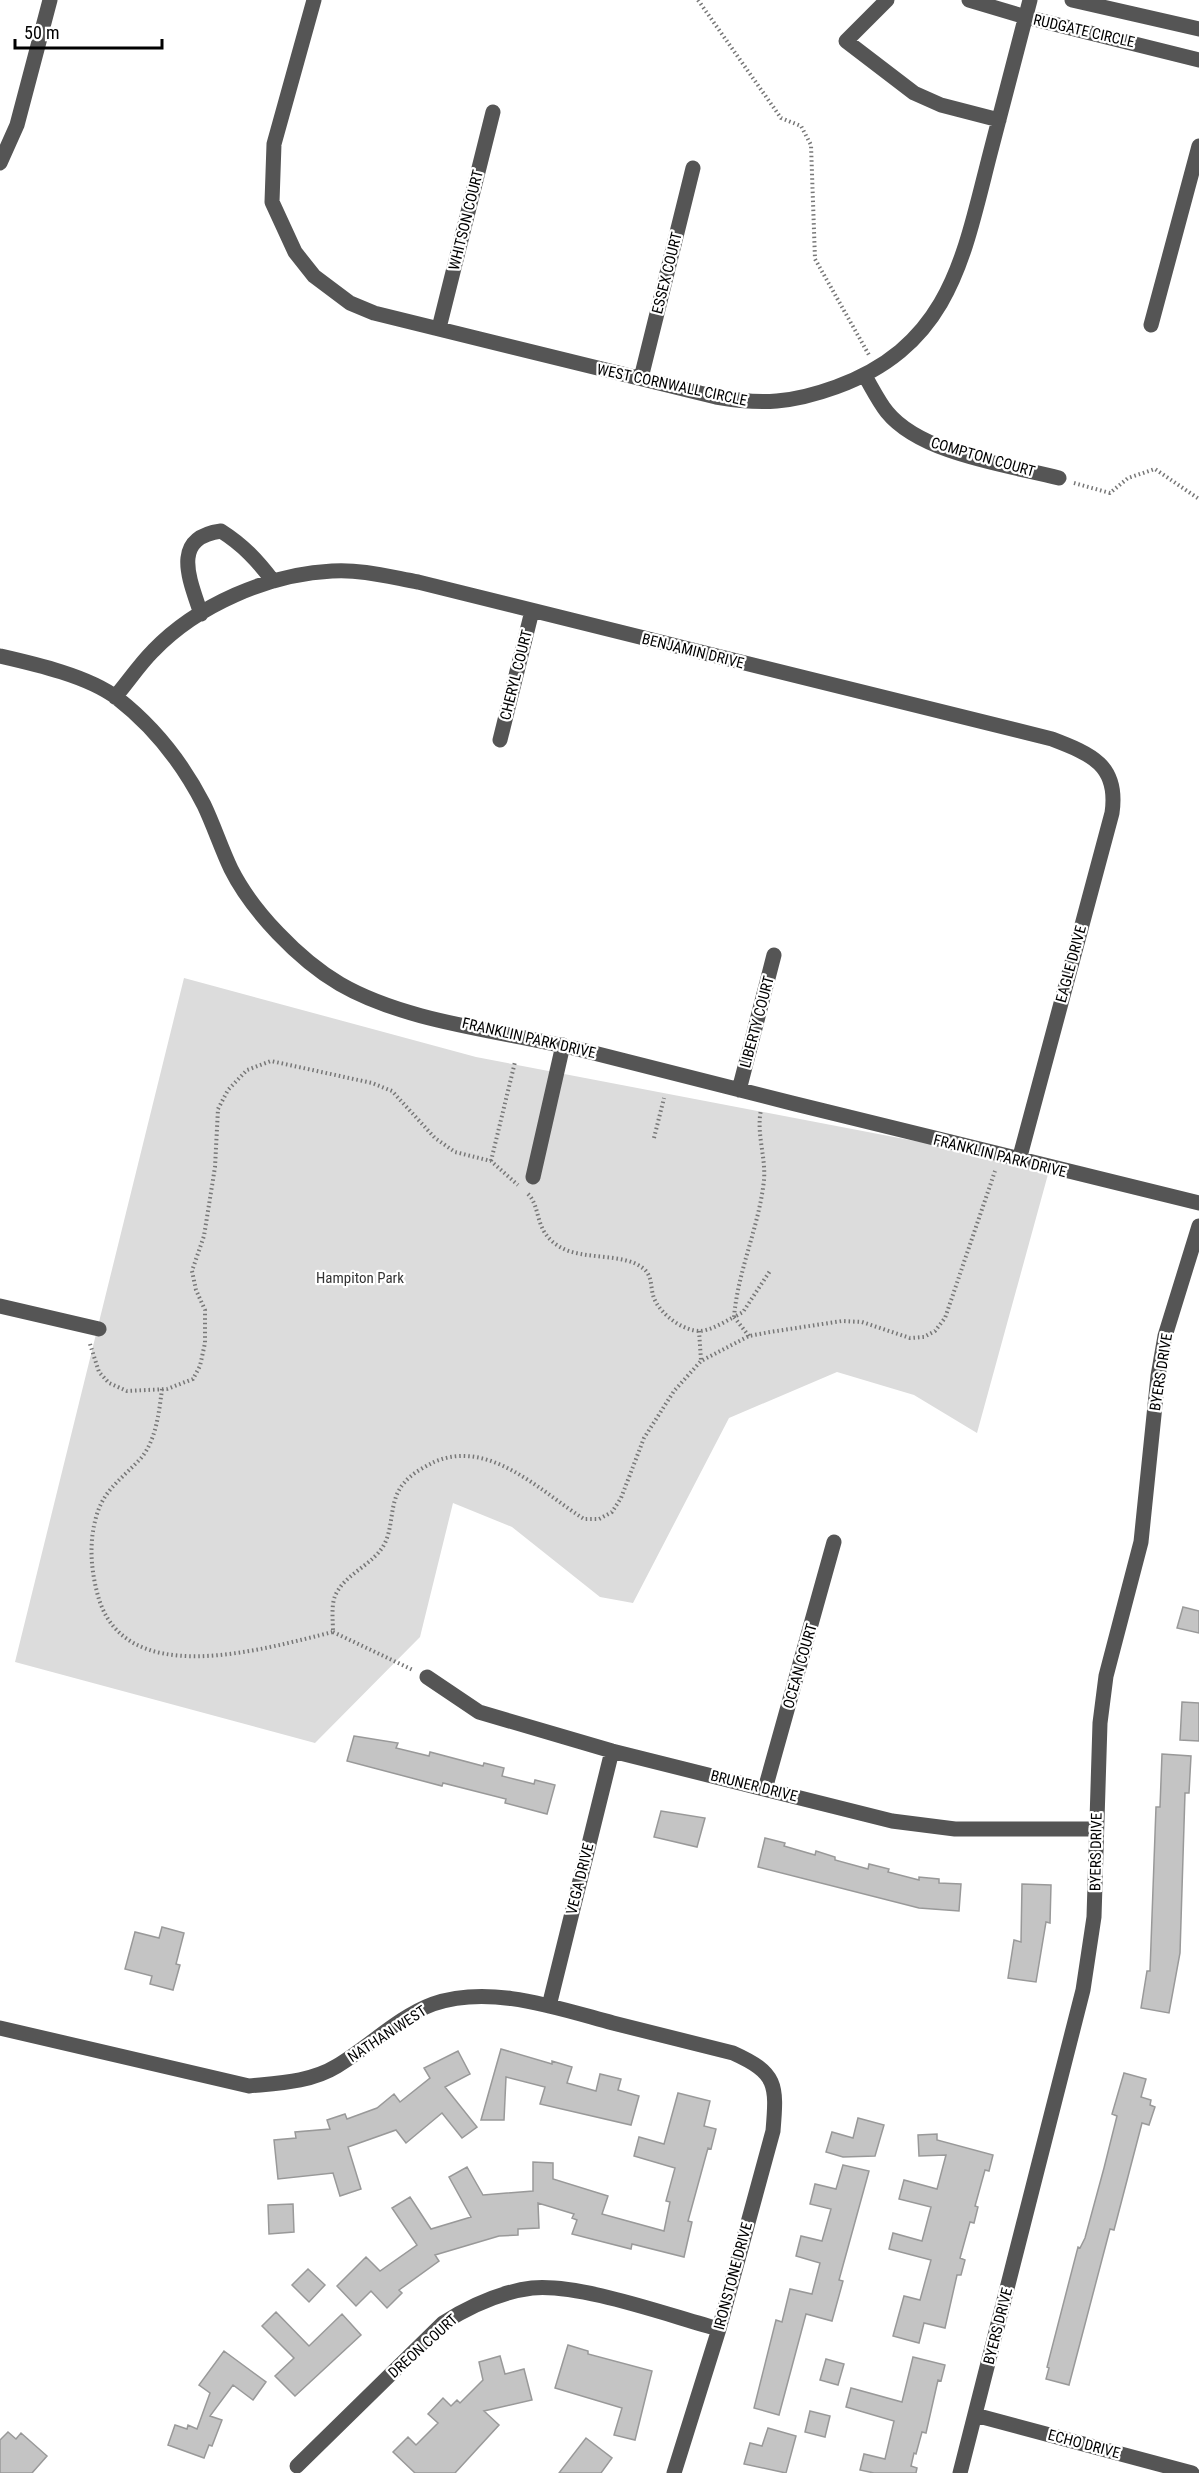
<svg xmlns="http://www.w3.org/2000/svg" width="1199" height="2473" font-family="'Roboto Condensed',sans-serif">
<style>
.green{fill:#dcdcdc}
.building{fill:#c4c4c4;stroke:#999;stroke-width:1.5}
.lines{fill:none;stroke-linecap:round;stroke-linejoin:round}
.path{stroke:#777;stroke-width:4;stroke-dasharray:1.5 3;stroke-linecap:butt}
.minor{stroke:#555;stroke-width:15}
.labels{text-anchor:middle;stroke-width:4.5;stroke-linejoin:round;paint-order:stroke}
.street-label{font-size:15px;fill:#000;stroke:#fff}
.park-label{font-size:15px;fill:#333;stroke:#fff}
</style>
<rect width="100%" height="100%" fill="#fff"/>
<!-- green -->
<path class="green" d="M184,978L476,1057L1050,1167L977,1433L914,1395L837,1372L729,1418L633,1603L600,1597L512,1527L453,1503L420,1637L315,1743L15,1662Z"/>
<!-- building -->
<path class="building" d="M1183,1607L1199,1611V1633L1177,1628Z
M1182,1702L1199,1703V1741L1180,1740Z
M354,1736L398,1743L396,1748L429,1756L430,1752L483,1766L484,1763L504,1768L502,1776L534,1784L535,1780L555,1785L547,1814L505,1803L506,1799L443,1783L442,1786L347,1761Z
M1162,1754L1191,1756L1189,1793H1185L1180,1953L1169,2013L1141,2008L1147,1971H1150L1156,1807H1160Z
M661,1811L705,1818L697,1847L654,1837Z
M765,1838L785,1843L784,1846L815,1855L816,1851L835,1857V1860L868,1869L869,1864L889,1869L888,1872L919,1880V1877L939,1879V1883L961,1884L959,1911L919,1908L758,1867Z
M1022,1884L1051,1885L1050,1923L1046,1922L1036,1982L1008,1978L1014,1940L1021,1942Z
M162,1927L184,1933L176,1964L180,1965L173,1990L150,1984L152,1976L125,1969L135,1932L159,1938Z
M501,2049L552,2064V2061L572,2067L567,2083L596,2091L600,2074L621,2079L618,2090L639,2096L631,2125L540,2104L545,2087L506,2077L504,2120H481Z
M458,2051L470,2074L445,2087L477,2127L462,2138L442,2113L406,2143L396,2130L348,2147L361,2189L340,2196L333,2173L278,2179L274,2140L296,2138L295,2132L330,2129L327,2120L345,2114L347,2119L377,2108L394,2094L400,2102L430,2078L424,2068Z
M1124,2073L1146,2079L1141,2097L1151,2100L1150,2105L1155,2107L1149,2125L1142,2123L1114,2230L1110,2229L1069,2385L1046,2379L1049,2368L1047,2367L1078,2247L1080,2248L1085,2238L1104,2168L1117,2116L1112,2114Z
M678,2093L710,2101L704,2126L716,2129L711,2149L708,2148L688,2221L692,2222L684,2257L632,2244L631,2249L572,2234L577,2220L572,2218L574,2214L538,2203L539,2228L518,2229V2235L499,2236L435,2255L439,2261L399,2290L402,2293L387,2308L371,2291L356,2306L337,2286L366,2257L380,2271L417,2245L392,2208L410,2197L431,2229L471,2217L449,2177L467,2167L483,2195L533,2191V2162L553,2163V2179L608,2196L602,2214L664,2231L670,2202L666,2201L675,2168L634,2156L639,2137L664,2144Z
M858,2118L884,2125L875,2156L843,2157L826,2152L832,2132L853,2138Z
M937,2134V2140L993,2155L989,2171L985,2170L975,2206L978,2207L974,2223L970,2222L960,2258L965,2260L961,2275H957L945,2328L924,2323L919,2343L893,2336L904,2296L920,2300L931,2260L889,2249L893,2233L922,2241L931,2207L899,2199L904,2180L937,2189L946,2155L919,2156L918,2135Z
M843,2165L869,2171L839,2280L843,2281L832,2321L806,2314L779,2415L754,2408L776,2320L782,2322L790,2289L812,2294L820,2263L796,2256L801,2236L822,2241L831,2209L810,2204L815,2184L836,2189Z
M293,2204L294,2232L269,2234L268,2205Z
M308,2269L325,2285L309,2302L292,2285Z
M276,2312L309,2346L342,2314L361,2335L295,2396L275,2376L294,2358L262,2326Z
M568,2345L588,2351V2354L652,2371L635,2440L614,2435L622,2408L555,2388Z
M224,2351L266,2382L253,2400L233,2385L210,2416L222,2420L212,2446L209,2445L204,2458L168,2445L175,2425L187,2429L188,2425L197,2429L210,2393L199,2385Z
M500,2356L505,2374L524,2369L532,2400L484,2411L499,2425L455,2473H415L393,2452L408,2437L416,2445L438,2423L428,2414L443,2398L451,2406L457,2400L460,2403L483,2380L479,2362Z
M913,2357L945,2365L941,2381L938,2380L926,2433L922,2432L916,2454L914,2453L911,2466L917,2468L916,2473H874L860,2470L864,2454L885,2459L894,2421L846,2407L851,2388L902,2402Z
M826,2359L844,2364L838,2385L820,2380Z
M810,2411L830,2416L825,2437L805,2432Z
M768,2428L796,2436L786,2473L744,2464L750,2443L762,2446Z
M8,2432L16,2439L21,2433L47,2456L32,2473H0V2440Z
M586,2438L612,2458L601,2473H559Z"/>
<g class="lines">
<!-- path -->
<path class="path" d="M698,0L781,118L801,126L811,145L815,259L869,355
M1074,483L1110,493L1128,478L1155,469L1199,499
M654,1138L664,1098
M491,1161L515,1062
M528,1194C542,1208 533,1231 560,1247C584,1261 624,1252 644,1269C653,1277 650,1288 654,1298C660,1314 683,1331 700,1331C712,1330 724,1322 734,1317C738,1270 759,1227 764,1180C766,1157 756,1133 761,1110
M699,1331L701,1360
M749,1336L734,1317L743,1312L770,1271
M90,1344L99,1372L109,1383L127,1391L167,1389L193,1379L200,1366L205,1343V1310L196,1290L192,1271L204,1236L215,1167L218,1109L228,1090L247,1070L271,1061L372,1083L392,1091L435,1138L455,1152L491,1161L518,1185
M162,1389C159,1413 156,1440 141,1458C125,1476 106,1488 98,1511C89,1537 90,1565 97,1592C121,1693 262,1649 333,1632C333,1622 331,1606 335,1596C345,1573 374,1565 385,1543C394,1524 389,1500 404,1483C411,1474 424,1467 434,1462C489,1438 540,1491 584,1519H599L612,1512L621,1498L644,1438L674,1391L701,1361L749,1336L770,1332L842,1321L862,1322L910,1338L924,1337L935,1331L945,1318L995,1171
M333,1632L413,1670"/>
<!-- minor -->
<path class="minor" d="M314,0L274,144L272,202L295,252L314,276L350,303L374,313L716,397C762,405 792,403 836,387C950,345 963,259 990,154C1003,103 1017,51 1030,0
M887,0L846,41L914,93L941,105L999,120
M969,0L1026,17L1199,60
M1072,0L1199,29
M0,163L17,125L50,0
M1151,325L1199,146
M439,328L493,112
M865,376C872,388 879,402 887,412C921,454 1008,465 1059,478
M641,378L693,168
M201,614C190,580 170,538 221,531C243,545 257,560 273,581
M0,656C35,664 88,676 117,698C153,726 183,764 204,805C214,826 221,848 231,869C252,911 299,960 340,984C409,1024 508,1031 586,1051C790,1103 994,1154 1199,1203
M115,697C128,682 139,665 153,651C197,605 269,574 332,571C361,569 390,577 418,582L1052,739C1091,754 1119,765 1112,813L1019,1160
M500,740L532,611
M739,1090L774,955
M533,1177L563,1045
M0,1306L99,1329
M427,1677L479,1712L612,1751L892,1821L955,1829H1095
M765,1789L834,1542
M549,2006L612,1751
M0,2028L249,2086C279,2083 311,2082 337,2066C369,2047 398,2017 433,2004C490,1984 557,2008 613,2023C653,2033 693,2043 733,2053C777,2073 777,2084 773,2131L719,2329L674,2473
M975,2415L1192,2473
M297,2466L443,2323C470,2306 500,2292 532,2288C580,2283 670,2316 719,2329
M960,2473L1083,1990L1094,1917L1100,1723L1106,1676L1141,1542L1158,1376L1165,1336L1199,1226"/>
</g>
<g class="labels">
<!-- street labels -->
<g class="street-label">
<text transform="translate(1084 31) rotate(13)" y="5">RUDGATE CIRCLE</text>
<text transform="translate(466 220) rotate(-76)" y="5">WHITSON COURT</text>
<text transform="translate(667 273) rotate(-76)" y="5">ESSEX COURT</text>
<text transform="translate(672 385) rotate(12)" y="5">WEST CORNWALL CIRCLE</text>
<text transform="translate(983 457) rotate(16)" y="5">COMPTON COURT</text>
<text transform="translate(693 651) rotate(14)" y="5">BENJAMIN DRIVE</text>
<text transform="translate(516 675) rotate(-76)" y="5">CHERYL COURT</text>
<text transform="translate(1071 964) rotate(-75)" y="5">EAGLE DRIVE</text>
<text transform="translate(757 1022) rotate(-75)" y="5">LIBERTY COURT</text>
<text transform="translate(529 1038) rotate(13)" y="5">FRANKLIN PARK DRIVE</text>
<text transform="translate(1000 1156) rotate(14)" y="5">FRANKLIN PARK DRIVE</text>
<text transform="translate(1161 1372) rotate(-81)" y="5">BYERS DRIVE</text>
<text transform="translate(800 1666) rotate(-74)" y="5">OCEAN COURT</text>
<text transform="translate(754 1786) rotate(14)" y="5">BRUNER DRIVE</text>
<text transform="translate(1096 1852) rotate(-89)" y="5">BYERS DRIVE</text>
<text transform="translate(580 1879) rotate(-76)" y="5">VEGA DRIVE</text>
<text transform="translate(387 2034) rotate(-33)" y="5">NATHAN WEST</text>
<text transform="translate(733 2276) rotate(-75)" y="5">IRONSTONE DRIVE</text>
<text transform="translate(998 2326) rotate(-76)" y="5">BYERS DRIVE</text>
<text transform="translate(423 2346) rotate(-42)" y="5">DREON COURT</text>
<text transform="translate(1084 2444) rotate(15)" y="5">ECHO DRIVE</text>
</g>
<!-- park labels -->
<g class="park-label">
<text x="360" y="1283">Hampiton Park</text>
</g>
</g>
<!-- scale -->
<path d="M15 39v9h147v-9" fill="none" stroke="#000000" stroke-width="3"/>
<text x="24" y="39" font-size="18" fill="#000000" stroke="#ffffff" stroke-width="4.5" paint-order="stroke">50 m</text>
</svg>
